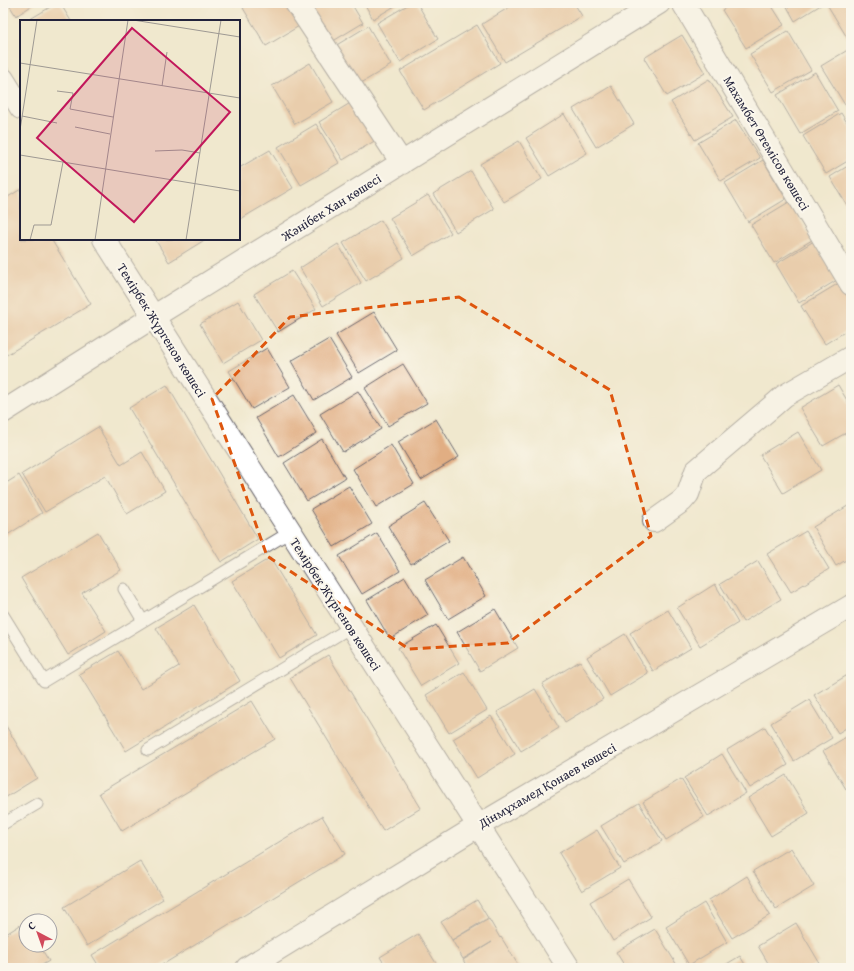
<svg xmlns="http://www.w3.org/2000/svg" width="854" height="971" font-family="'Gentium Book Plus',serif">
<style>
.building{fill:#e1ae83}
.lines{fill:none;stroke-linecap:round;stroke-linejoin:round}
.service-casing{stroke:#6a676e;stroke-width:13}
.minor-casing{stroke:#6a676e;stroke-width:24}
.tertiary-casing{stroke:#6a676e;stroke-width:24}
.service{stroke:#fff;stroke-width:11}
.minor{stroke:#fff;stroke-width:22}
.tertiary{stroke:#fff;stroke-width:22}
.marked{fill:none;stroke:#de560e;stroke-width:3;stroke-dasharray:8 5;stroke-linejoin:round}
.labels{text-anchor:middle;stroke-width:4;stroke-linejoin:round;paint-order:stroke}
.street-label{font-size:13px;fill:#22223b;stroke:#fbf7ec}
.inset-road{fill:none;stroke:#9e9993;stroke-width:1}
.view{fill:#c2185b;fill-opacity:0.15;stroke:#c2185b;stroke-width:2}
.inset-edge{fill:none;stroke:#22223b;stroke-width:2}
</style>
<rect width="100%" height="100%" fill="#fbf7ec"/>
<filter id="ink" filterUnits="userSpaceOnUse"><feTurbulence type="fractalNoise" baseFrequency=".025" numOctaves="2"/><feDisplacementMap in="SourceGraphic" scale="8" xChannelSelector="R" yChannelSelector="G"/><feConvolveMatrix kernelMatrix="1 2 1 2 8 2 1 2 1" color-interpolation-filters="sRGB"/></filter>
<filter id="wash" filterUnits="userSpaceOnUse"><feTurbulence type="fractalNoise" baseFrequency=".012" numOctaves="4" result="noise"/><feDisplacementMap in="SourceGraphic" scale="16" xChannelSelector="R" yChannelSelector="G"/><feGaussianBlur stdDeviation="0.9" result="paint"/><feColorMatrix in="noise" values="0 0 0 0 0 0 0 0 0 0 0 0 0 0 0 0 0 1.4 0 .05"/><feComposite in="paint" operator="in"/></filter>
<g filter="url(#wash)">
<rect width="100%" height="100%" fill="#f0e8ce"/>
<g id="blocks">
<!-- building -->
<path class="building" d="M8,3H36L16,16Z
M57,3H60L71,21H27Z
M251,3H292L304,23L266,46L243,8Z
M309,3H351L363,23L325,46L302,8Z
M364,3H400L373,19Z
M411,3H417L438,39L400,62L377,23Z
M516,3H574L582,16L505,62L482,24Z
M734,3H770L784,25L746,48L722,10Z
M785,3H824L795,21Z
M833,3H851V44L828,6Z
M477,25L500,63L424,110L400,71Z
M368,26L391,65L353,88L330,49Z
M788,31L811,70L773,92L750,54Z
M682,35L705,73L667,96L644,58Z
M851,48V101L845,105L821,66Z
M310,63L333,102L295,124L272,86Z
M815,72L838,111L800,134L777,95Z
M709,79L733,117L695,140L671,102Z
M611,86L634,124L596,147L573,109Z
M357,99L381,137L343,160L319,122Z
M841,113L851,129V159L826,174L803,136Z
M564,114L587,153L549,176L526,138Z
M736,120L760,158L721,181L698,143Z
M316,124L339,163L301,185L278,147Z
M519,141L542,179L504,202L480,164Z
M270,150L293,188L239,220V168Z
M763,160L786,199L748,222L725,183Z
M851,164V212L830,177Z
M471,171L494,209L456,232L433,194Z
M21,189V239H51L91,304L3,357V252L6,250L3,245V200Z
M428,195L451,233L413,256L390,218Z
M789,202L812,240L774,263L751,225Z
M381,220L404,258L366,281L343,243Z
M155,239H206L169,262Z
M814,241L837,280L799,303L776,264Z
M338,244L361,283L323,306L300,268Z
M292,271L316,309L278,332L254,294Z
M839,283L851,302V328L825,344L801,306Z
M238,301L261,340L223,363L200,324Z
M374,312L397,350L359,373L336,335Z
M329,339L352,377L314,400L291,361Z
M267,348L290,387L252,409L229,371Z
M403,364L427,403L388,426L365,388Z
M167,385L258,539L221,562L129,408Z
M838,385L851,407V430L823,446L800,408Z
M358,391L381,429L343,452L320,414Z
M294,395L317,433L279,457L256,418Z
M436,419L459,457L421,480L398,442Z
M98,427L121,465L142,452L165,491L127,514L105,476L45,512L22,474Z
M798,432L821,470L783,493L760,455Z
M322,439L345,478L307,501L284,463Z
M391,445L414,484L376,507L353,469Z
M19,475L42,513L4,537L3,535V485Z
M349,486L372,524L334,547L311,509Z
M425,503L449,541L411,564L388,526Z
M851,504V557L836,566L813,527Z
M806,531L829,569L791,592L767,554Z
M98,532L121,570L82,593L106,631L68,655L21,578Z
M377,533L400,571L362,594L339,556Z
M463,557L486,596L448,619L425,580Z
M270,558L317,635L279,658L232,581Z
M758,561L781,599L743,622L720,584Z
M405,577L428,615L390,639L367,600Z
M715,584L738,623L700,646L677,608Z
M194,605L240,681L126,751L79,674L118,651L141,689L179,666L156,628Z
M495,609L518,648L480,671L457,632Z
M668,610L691,648L653,671L630,633Z
M436,625L459,663L421,686L398,648Z
M625,634L648,673L610,696L587,657Z
M328,655L421,808L383,831L290,678Z
M580,661L603,699L565,722L542,684Z
M464,672L487,710L449,733L426,695Z
M851,673V725L838,733L814,695Z
M535,689L559,728L521,751L497,712Z
M809,700L832,738L794,761L771,723Z
M252,701L275,739L122,831L99,793Z
M491,716L515,754L477,778L453,739Z
M3,721L37,778L3,799Z
M765,727L788,765L750,788L727,750Z
M851,734V786L846,789L823,751Z
M722,754L746,793L708,816L684,778Z
M786,775L809,813L771,836L748,798Z
M681,779L704,817L666,840L643,802Z
M639,803L662,841L624,864L601,826Z
M322,816L345,854L157,968H100L92,955Z
M597,830L620,868L582,891L559,853Z
M791,848L814,886L776,909L753,871Z
M140,861L163,899L87,946L64,907Z
M747,876L770,915L732,938L709,900Z
M628,879L651,917L613,941L590,902Z
M477,900L488,918L452,940L441,922Z
M704,903L727,942L689,965L666,927Z
M489,919L500,938L501,937L520,968H468L463,960L492,942L463,959L452,940Z
M25,922L26,945H39L49,961L37,968H3V936Z
M796,923L819,962L809,968H771L758,946Z
M655,929L678,967L626,968L616,952Z
M418,934L439,968H387L380,957Z
M740,956L747,968H720Z"/>
</g>
</g>
<g filter="url(#ink)">
<use href="#blocks" fill-opacity="0" stroke="#6a676e" stroke-width="1"/>
<g class="lines">
<defs>
<path id="service" d="M124,589L143,621
M3,615L44,681L290,532
M148,750L351,627
M3,824L37,804"/>
<path id="minor" d="M296,3L402,163
M683,3L851,284
M3,79L21,108
M104,239L569,968
M3,412L153,317L659,3
M654,521L682,501L688,494L696,471L775,404L784,396L851,357"/>
<path id="tertiary" d="M247,968L478,826L851,606"/>
</defs>
<!-- service casing -->
<use href="#service" class="service-casing"/>
<!-- minor casing -->
<use href="#minor" class="minor-casing"/>
<!-- tertiary casing -->
<use href="#tertiary" class="tertiary-casing"/>
<!-- service -->
<use href="#service" class="service"/>
<!-- minor -->
<use href="#minor" class="minor"/>
<!-- tertiary -->
<use href="#tertiary" class="tertiary"/>
</g>
</g>
<!-- marked area -->
<path d="M0 0H854V971H0ZM459,297L610,390L651,536L508,643L409,649L267,556L212,399L290,317Z" fill="#f0e8ce" fill-opacity=".55" fill-rule="evenodd"/>
<path class="marked" d="M459,297L610,390L651,536L508,643L409,649L267,556L212,399L290,317Z"/>
<g class="labels">
<!-- street labels -->
<g class="street-label">
<text transform="translate(767 143) rotate(59)" y="5">Махамбет Өтемісов көшесі</text>
<text transform="translate(331 207) rotate(-32)" y="5">Жәнібек Хан көшесі</text>
<text transform="translate(162 330) rotate(58)" y="5">Темірбек Жүргенов көшесі</text>
<text transform="translate(336 604) rotate(57)" y="5">Темірбек Жүргенов көшесі</text>
<text transform="translate(547 785) rotate(-30)" y="5">Дінмұхамед Қонаев көшесі</text>
</g>
</g>
<!-- overview -->
<g transform="translate(20 20)">
<rect width="220" height="220" fill="#f0e8ce"/>
<path class="inset-road" d="M113,0L220,17M0,43L220,78M142,66L147,32M37,71L53,73L50,89L93,97M2,96L37,103M55,107L90,114M0,110L17,0M135,131L162,130L180,133M0,135L220,171M10,220L14,205H31L43,142M75,220L108,0M166,220L201,0"/>
<path class="view" d="M112,8L210,92L114,202L17,118Z"/>
<rect width="220" height="220" class="inset-edge"/>
</g>
<!-- margin -->
<rect width="854" height="971" fill="none" stroke="#fbf7ec" stroke-width="16"/>
<!-- north arrow -->
<g transform="translate(38 933) rotate(319)"><circle r="19" fill="#fbf7ec" stroke="#a4a2a5"/>
<path d="M0-3L7 15L0 10L-7 15Z" fill="#d1495b"/>
<text y="-6" font-size="11" font-weight="bold" text-anchor="middle" fill="#22223b">С</text>
</g>
</svg>
